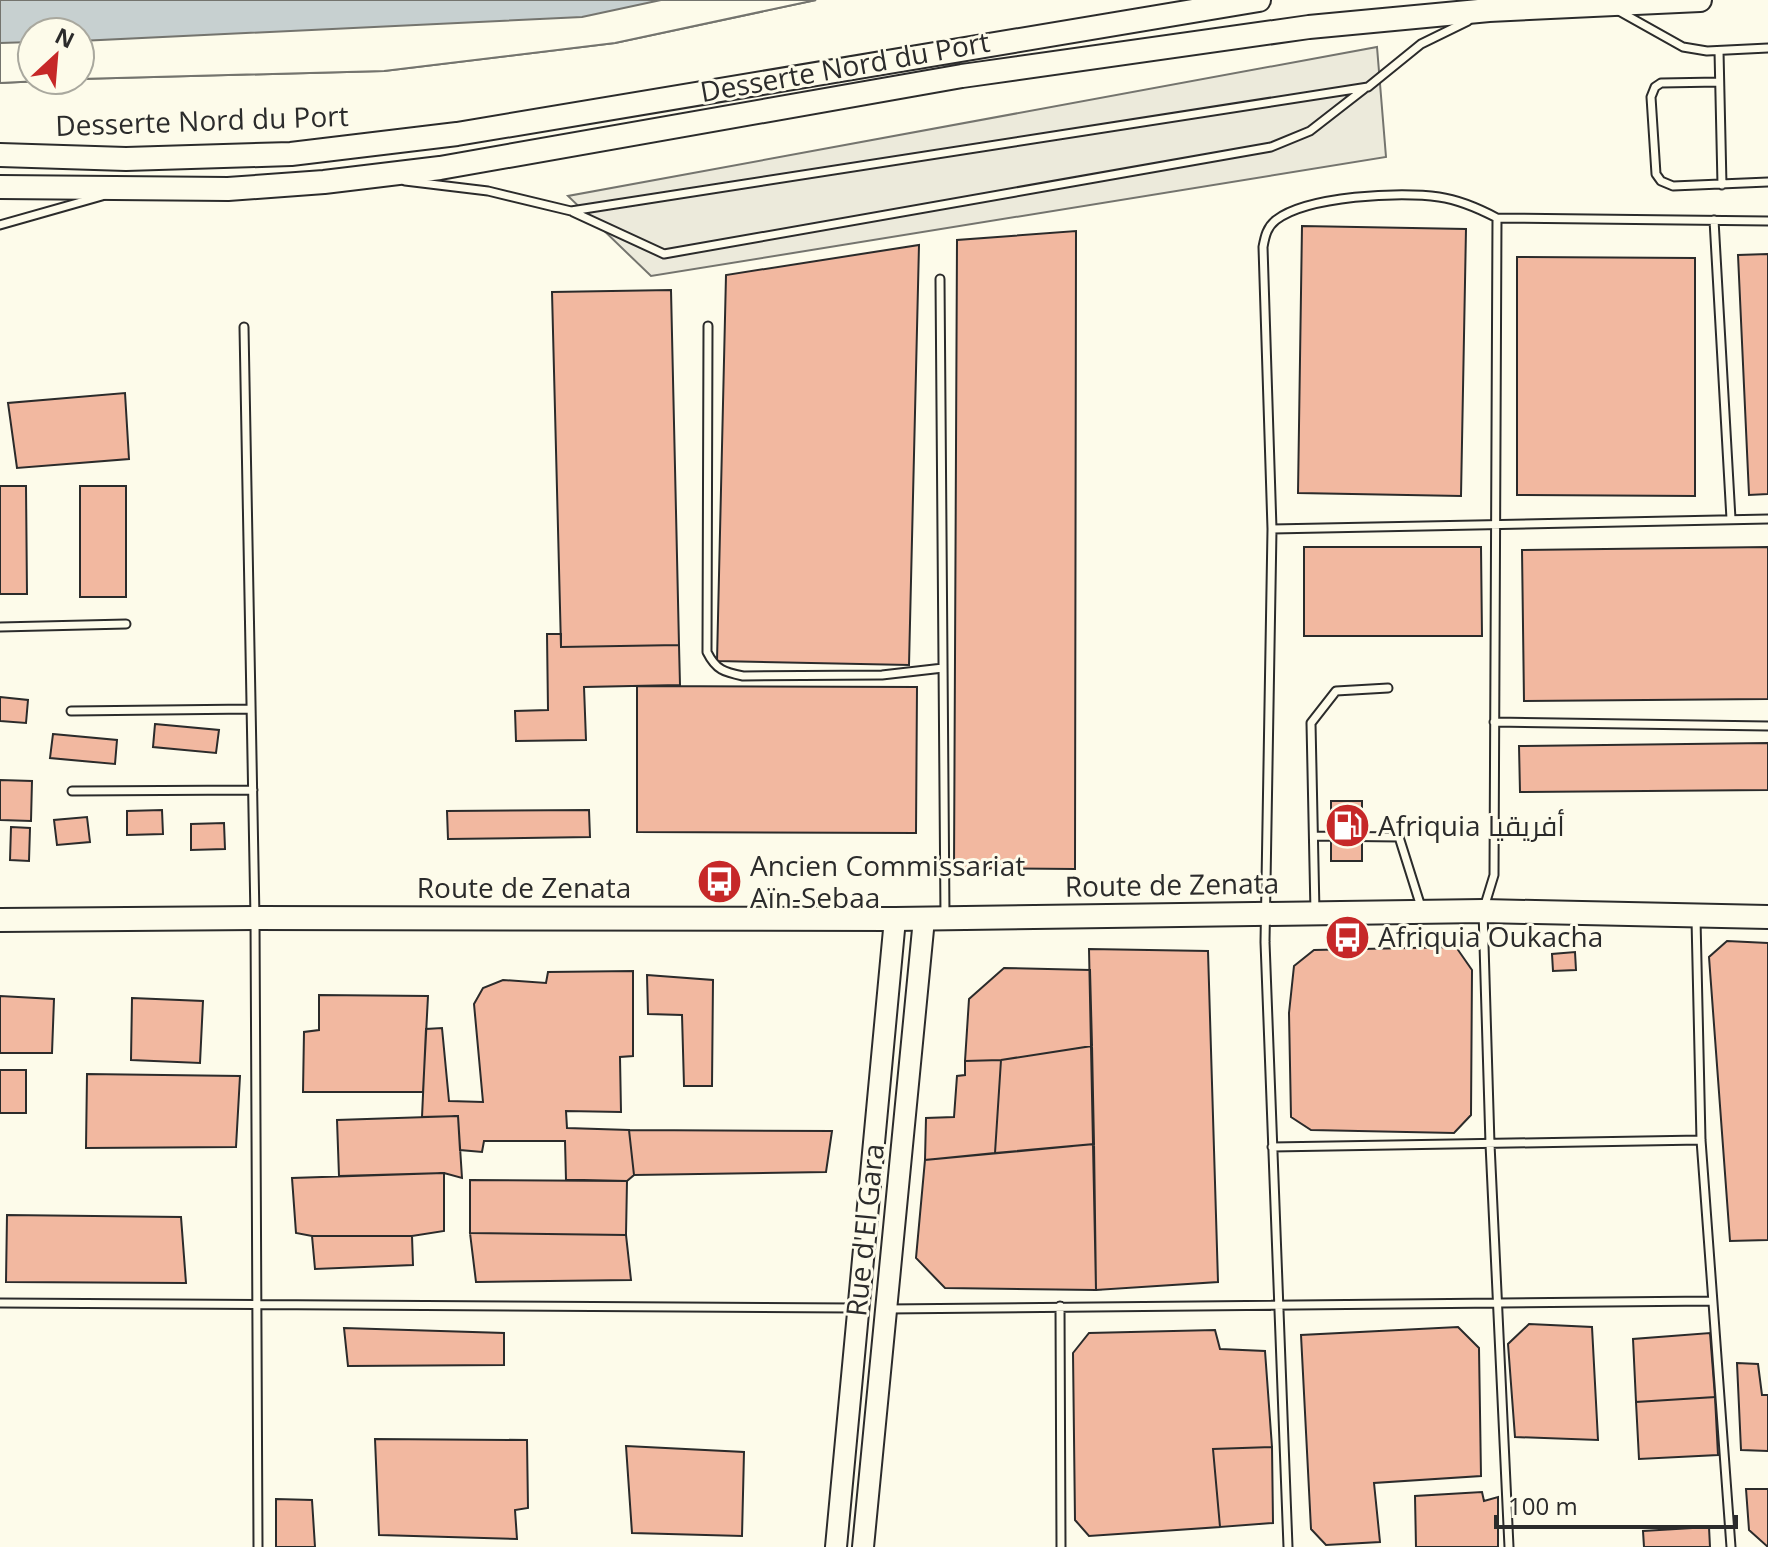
<svg xmlns="http://www.w3.org/2000/svg" width="1768" height="1547" font-family="'Open Sans',Cairo,sans-serif">
<style>
.parking{fill:#eceadb;stroke:#74746e;stroke-width:2}
.water{fill:#c7d0d0;stroke:#74746e;stroke-width:2}
.pier{fill:#fdfbea;stroke:#74746e;stroke-width:2}
.building{fill:#f2b8a0;stroke:#2b2b2b;stroke-width:2}
.lines{fill:none;stroke-linecap:round;stroke-linejoin:round}
.lane-casing{stroke:#2b2b2b;stroke-width:11}
.secondary-casing{stroke:#2b2b2b;stroke-width:24}
.primary-casing{stroke:#2b2b2b;stroke-width:26}
.lane{stroke:#fdfbea;stroke-width:7}
.secondary{stroke:#fdfbea;stroke-width:20}
.primary{stroke:#fdfbea;stroke-width:22}
.labels{text-anchor:middle;stroke-width:6;stroke-linejoin:round;paint-order:stroke}
.street-label{font-size:28px;fill:#2b2b2b;stroke:#fdfbea}
.poi-label{font-size:28px;fill:#2b2b2b;stroke:#fdfbea;text-anchor:start}
</style>
<rect width="100%" height="100%" fill="#fdfbea"/>
<!-- parking -->
<path class="parking" d="M1377,47L1386,157L651,276L568,196Z"/>
<!-- water -->
<path class="water" d="M0,0H816L615,43L384,71L80,79V32H32V80H61L0,83Z"/>
<!-- pier -->
<path class="pier" d="M661,0H816L615,43L384,71L80,79V41L582,17Z
M32,42V80H61L0,83V43Z"/>
<!-- building -->
<path class="building" d="M1302,226L1466,229L1461,496L1298,493Z
M1076,231L1075,869L954,868L957,240Z
M919,245L909,665L717,661L726,275Z
M1768,254V494L1749,495L1738,255Z
M1517,257L1695,258V496L1517,495Z
M671,290L679,645L561,647L552,292Z
M125,393L129,459L17,468L8,403Z
M0,486H26L27,594H0Z
M80,486H126V597H80Z
M1304,547H1481L1482,636H1304Z
M1768,547V699L1524,701L1522,550Z
M547,634H561V647L679,645L680,685L584,687L586,740L516,741L515,711L548,710Z
M637,686L917,687L916,833L637,832Z
M0,697L28,700L26,723L0,721Z
M155,724L219,730L216,753L153,747Z
M53,734L117,740L115,764L50,758Z
M1768,743V790L1520,792L1519,746Z
M0,780L32,781L31,821L0,820Z
M1331,801H1362V861H1331Z
M162,810L163,834L127,835V811Z
M589,810L590,837L448,839L447,811Z
M87,817L90,842L57,845L54,820Z
M224,823L225,849L191,850V824Z
M11,827L30,828L29,861L10,860Z
M1727,941L1768,943V1240L1730,1241L1709,957Z
M1456,947L1472,970L1471,1115L1454,1133L1311,1130L1291,1117L1289,1013L1294,966L1314,950Z
M1089,949L1208,951L1218,1282L1096,1290Z
M1575,952L1576,970L1553,971L1552,954Z
M1004,968L1090,970L1092,1046L1001,1060L965,1061L969,999Z
M633,971V1056L620,1057L621,1112L566,1111L567,1128L629,1130L634,1175L627,1181L566,1180L565,1141H484L482,1152L460,1150L458,1116L422,1117L426,1029L442,1028L449,1101L483,1102L474,1004L483,988L503,980L546,983L548,972Z
M647,975L713,980L712,1086H684L682,1015L648,1014Z
M319,995L428,996L423,1092H303L304,1032L319,1030Z
M0,996L54,999L52,1053H0Z
M132,998L203,1001L200,1063L131,1060Z
M1092,1046L1094,1144L995,1153L1001,1060Z
M1001,1060L995,1153L925,1160L926,1118L954,1117L957,1076L965,1075V1061Z
M0,1070H26V1113H0Z
M87,1074L240,1076L236,1147L86,1148Z
M458,1116L462,1178L444,1173L339,1176L337,1120Z
M629,1130L832,1131L826,1172L634,1175Z
M1094,1144L1096,1290L945,1288L916,1258L925,1160Z
M444,1173V1231L412,1236H312L296,1233L292,1178Z
M470,1180L627,1181L626,1235L470,1233Z
M7,1215L181,1217L186,1283L6,1282Z
M470,1233L626,1235L631,1280L476,1282Z
M312,1236H412L413,1265L315,1269Z
M1529,1324L1592,1327L1598,1440L1515,1437L1508,1344Z
M1458,1327L1479,1348L1481,1476L1374,1483L1380,1542L1326,1545L1311,1529L1301,1335Z
M344,1328L504,1333V1365L348,1366Z
M1215,1330L1220,1349L1265,1351L1272,1447L1213,1449L1220,1527L1089,1536L1075,1520L1073,1353L1089,1333Z
M1710,1333L1715,1397L1636,1402L1633,1339Z
M1737,1363L1758,1364L1762,1395H1768V1451L1741,1450Z
M1715,1397L1718,1455L1639,1459L1636,1402Z
M375,1439L527,1440L528,1508L515,1510L517,1539L379,1535Z
M626,1446L744,1452L742,1536L632,1533Z
M1272,1447L1273,1523L1220,1527L1213,1449Z
M1746,1489H1768V1547L1749,1530Z
M1482,1492L1484,1501L1498,1497V1547H1416L1415,1496Z
M276,1499L312,1500L315,1547H276Z
M1709,1527L1710,1547H1644L1643,1531Z"/>
<g class="lines">
<defs>
<path id="lane" d="M1617,10L1683,47L1707,51L1768,48
M1719,51L1722,185
M1719,82L1661,83L1655,87L1651,97L1656,174L1661,181L1673,186L1768,182
M405,181L488,191L571,211L1368,87L1421,44L1468,21
M573,212L664,254L1271,147L1310,131L1364,89
M1497,218L1494,875L1483,911L1490,1144L1509,1547
M1714,220L1731,519
M0,225L102,196
M940,279L945,916
M708,326L707,652C716,670 724,672 743,676L882,675L943,668
M244,327L255,918L258,1547
M1272,529L1768,519
M0,627L126,624
M71,711L251,709
M1494,722L1768,726
M72,791L253,790
M1314,836L1399,837L1422,910
M1315,912L1311,723L1336,691L1388,688
M1696,919L1701,1140L1731,1547
M1272,1147L1701,1140
M0,1303L855,1308
M1060,1306L1061,1547
M887,1309L1712,1301
M1288,1547L1265,942L1272,529L1263,247C1265,236 1267,227 1276,220C1307,196 1401,191 1439,197C1460,200 1478,208 1497,218L1768,221"/>
<path id="secondary" d="M836,1547L895,919
M863,1547L924,919"/>
<path id="primary" d="M0,155L126,159L291,154L457,134L1259,0
M0,187L228,189L324,182L440,168L962,76L1309,27L1489,10L1700,0
M0,920L255,918L895,919L1483,911L1768,917"/>
</defs>
<!-- lane casing -->
<use href="#lane" class="lane-casing"/>
<!-- secondary casing -->
<use href="#secondary" class="secondary-casing"/>
<!-- primary casing -->
<use href="#primary" class="primary-casing"/>
<!-- lane -->
<use href="#lane" class="lane"/>
<!-- secondary -->
<use href="#secondary" class="secondary"/>
<!-- primary -->
<use href="#primary" class="primary"/>
</g>
<!-- icons -->
<defs>
<symbol id="fuel-disc" viewBox="-11 -11 22 22"><circle r="9.5" fill="#c62828" stroke="#fdfbea"/><path d="M-5.5-6h7V0h2V4h1.3V-2.5L3-4.5l.8-.8L6-3V5H2.5V1h-1V6h-7ZM-4.2-4.7v3.2H.2V-4.7Z" fill="#fff"/></symbol>
<symbol id="bus-disc" viewBox="-11 -11 22 22"><circle r="9.5" fill="#c62828" stroke="#fdfbea"/><path d="M-5-6H5V4H4V6H2V4H-2V6H-4V4H-5ZM-3.5-4V0h7V-4ZM-3.5 1.2v1.5H-2V1.2ZM2 1.2v1.5H3.5V1.2Z" fill="#fff"/></symbol>
</defs>
<g fill-rule="evenodd">
<use href="#fuel-disc" x="1322" y="800" width="51" height="51"/>
<use href="#bus-disc" x="694" y="856" width="51" height="51"/>
<use href="#bus-disc" x="1322" y="912" width="51" height="51"/>
</g>
<g class="labels">
<!-- street labels -->
<g class="street-label">
<text transform="translate(845 67) rotate(-10)" y="10">Desserte Nord du Port</text>
<text transform="translate(202 121) rotate(-2)" y="10">Desserte Nord du Port</text>
<text transform="translate(1172 885) rotate(-1)" y="10">Route de Zenata</text>
<text x="524" y="898">Route de Zenata</text>
<text transform="translate(865 1230) rotate(-84)" y="10">Rue d'El Gara</text>
</g>
<!-- poi labels -->
<g class="poi-label">
<text x="1378" y="836">Afriquia أفريقيا</text>
<text x="750" y="876">Ancien Commissariat<tspan x="750" dy="32">Aïn-Sebaa</tspan></text>
<text x="1378" y="947">Afriquia Oukacha</text>
</g>
</g>
<!-- north arrow -->
<g transform="translate(56 56) rotate(26)"><circle r="38" fill="#fdfbea" stroke="#a9a89e" stroke-width="2"/>
<path d="M0-6L14 30L0 20L-14 30Z" fill="#c62828"/>
<text y="-12" font-size="22" font-weight="bold" text-anchor="middle" fill="#2b2b2b">N</text>
</g>
<!-- scale -->
<path d="M1496 1515v12h240v-12" fill="none" stroke="#2b2b2b" stroke-width="4"/>
<text x="1508" y="1515" font-size="24" fill="#2b2b2b" stroke="#fdfbea" stroke-width="6" paint-order="stroke">100 m</text>
</svg>
